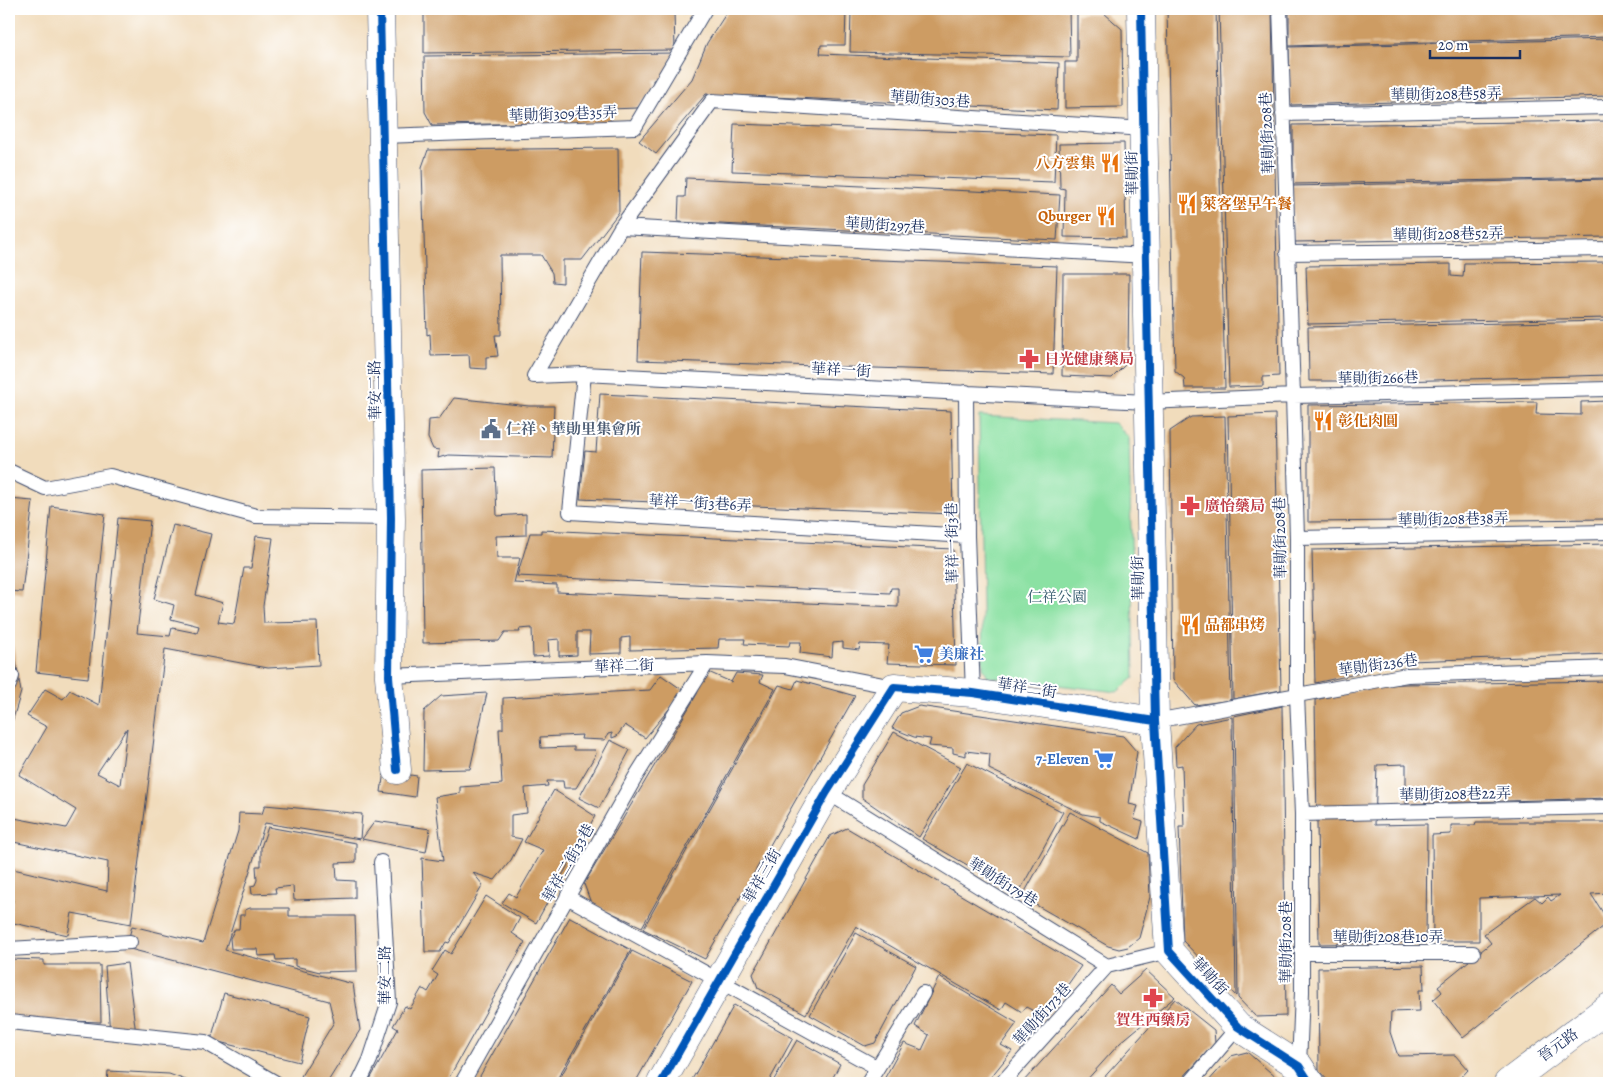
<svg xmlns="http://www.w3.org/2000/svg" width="1618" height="1092" font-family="Alegreya,'Noto Serif TC',serif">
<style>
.green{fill:#8be1a3;stroke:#538880}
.building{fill:#cd9c64;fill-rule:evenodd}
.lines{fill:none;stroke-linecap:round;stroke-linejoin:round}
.service-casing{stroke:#3b496c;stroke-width:16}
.minor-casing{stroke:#3b496c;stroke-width:29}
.tertiary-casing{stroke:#3b496c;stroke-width:29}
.service{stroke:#fff;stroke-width:14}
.minor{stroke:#fff;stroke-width:28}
.tertiary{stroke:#fff;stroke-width:28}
.cycleway-casing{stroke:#fff;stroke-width:11}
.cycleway{stroke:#0057b8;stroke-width:8}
.labels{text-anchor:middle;stroke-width:4;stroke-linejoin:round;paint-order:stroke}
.street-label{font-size:15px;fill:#1b2f5e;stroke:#fff}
.food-label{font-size:15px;font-weight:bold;fill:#c56008;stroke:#fff;text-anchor:start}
.health-label{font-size:15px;font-weight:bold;fill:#be3a42;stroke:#fff;text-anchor:start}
.service-label{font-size:15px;font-weight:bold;fill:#4e5e75;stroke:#fff;text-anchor:start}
.park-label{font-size:15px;fill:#375c6f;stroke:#fff}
.shop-label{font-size:15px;font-weight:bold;fill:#366cbe;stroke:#fff;text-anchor:start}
</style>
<rect width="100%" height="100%" fill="#fff"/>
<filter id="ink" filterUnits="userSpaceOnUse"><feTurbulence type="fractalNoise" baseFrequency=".02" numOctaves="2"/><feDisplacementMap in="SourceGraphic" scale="10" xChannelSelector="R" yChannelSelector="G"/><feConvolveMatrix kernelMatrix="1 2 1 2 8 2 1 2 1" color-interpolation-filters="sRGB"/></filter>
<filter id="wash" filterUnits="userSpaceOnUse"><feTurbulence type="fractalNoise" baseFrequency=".0096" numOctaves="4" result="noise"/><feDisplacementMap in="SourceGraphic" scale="20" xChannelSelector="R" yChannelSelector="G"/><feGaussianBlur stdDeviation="1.12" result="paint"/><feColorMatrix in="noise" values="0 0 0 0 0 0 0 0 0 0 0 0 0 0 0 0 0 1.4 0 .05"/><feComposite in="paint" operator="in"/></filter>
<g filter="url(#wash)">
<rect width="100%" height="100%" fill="#f1dcbc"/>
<!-- green -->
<path class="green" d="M979,416L1115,423L1129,438L1134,678L1117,692L988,677L983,667Z"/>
<g id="blocks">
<!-- building -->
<path class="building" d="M424,9H672L674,12L675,50L424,53Z
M729,9H846L845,45H821L820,54L1059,63L1057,110L706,94L656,154L639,141L692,79L707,43Z
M851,9H1069L1070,57L850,52Z
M1167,9H1216L1225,388H1185L1184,378L1175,371Z
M1219,9H1272L1279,376L1263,377V386L1229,387Z
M1289,9H1609V37L1289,46Z
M1104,13L1122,29L1123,107L1065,108V62H1077V14Z
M1609,39V96L1290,105L1289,47Z
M674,53L664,79L653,80L654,90L637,108L610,109L611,122L432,125L425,112L424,56Z
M1609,121V178L1293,184V125Z
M734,124L1056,135L1054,182L732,171Z
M1124,143L1126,238L1064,237L1065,189L1060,188L1059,144Z
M618,148L619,212L582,260H563V283L553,282L552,273L541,255H500L501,335H495L498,356L486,357V369L470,368L469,355L431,356L430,334L427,335L422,167L428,150Z
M686,178L1060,195L1057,240L678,222L679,197H685Z
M1609,179V237L1294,242L1292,186Z
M642,252L1057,266L1053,374L638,360Z
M1609,262V318L1308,324L1306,266L1451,264V276L1463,277L1464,263Z
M1063,274H1129L1128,362L1112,378L1062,376Z
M1609,321V375L1400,381L1399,374L1379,375V381H1309L1308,327Z
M600,394L951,411L953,514L580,499L585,451L596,452Z
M454,398L529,406H554L552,458L448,455L438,458L439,450L433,449L428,438L429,420L439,419Z
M1609,401V519L1308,522V405L1537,402L1536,414L1581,415V402Z
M1275,414L1281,690L1233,699L1228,416Z
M1225,416L1231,700L1195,705L1173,680L1170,431L1191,417Z
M495,468L497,516L526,514V535L496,536L497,558H520L514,583L557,585V592L898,607V588H891L890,593L517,576L530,533H541V530L953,549L956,665L887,663L889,645L860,644L859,650L843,648V642L833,643L832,657L800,653L801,642H790L789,646L744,644L745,639H719L718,648L630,650V637L621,638V653L589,654L590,632H577V655L559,656V639L548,640L549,656L533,657L532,628L519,629L520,632H505L499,641L423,643L421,470Z
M9,499L33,501L22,592L9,591Z
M51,506L105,514L88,678L36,672Z
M118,518L150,521L137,633L170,636L172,628L197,633L199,626L171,619L174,605L154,599L173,525L211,534L196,595L223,603L218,622L234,624L244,568H251L256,536L273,538L263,606L264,623L317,622L319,665L268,668L165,649L131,924L72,913L68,935L9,922L13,900L9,899V868L107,891L108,862L9,841V817L66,828L76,810L19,775L47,727L27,716L45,689L63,699L70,690L99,705ZM127,728L120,785L97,773Z
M1609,544V654L1381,662L1365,667V672L1315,683L1312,550Z
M9,635L14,650L21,692L11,726H9Z
M706,671L731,682L736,673L763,675L760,682L775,689L642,927L591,903L584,884L697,694Z
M661,675L684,691L645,738L625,725L617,736L612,738V733L608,734L605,740L581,739L582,735L540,737L541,748L574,747V750H595L596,754L576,788H564L563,781H547L548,786L525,788L527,813L511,815V837L522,839L511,860L495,880L473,873L483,885L449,943L446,942L440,952H425L422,858L443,861L435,797L460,793V787L502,784L499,729H503V698L650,690Z
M797,680L855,696L705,959L643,929L779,685L793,689Z
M1609,681V798L1406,804V764L1377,765L1375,825L1427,824L1426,942L1319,944L1315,700L1377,686L1404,684Z
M487,693L470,769L423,770L424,711L441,696Z
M919,706L1123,736L1137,752L1129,804L1138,806L1134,819L1143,822L1139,839L1100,821V817L1083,814L989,769L990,754L966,751V756L953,753V748L929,746L931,739L914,737L892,728L901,713Z
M1282,706L1286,1016L1256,1017L1238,998L1234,716Z
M1232,717L1236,996L1183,941L1179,827H1184L1182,765L1176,766L1175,747L1196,724Z
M894,732L961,767L919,837L862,798V785Z
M610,740L630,750L599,808L579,798Z
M967,763L1063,812L1018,894L922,839Z
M384,771L417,776L415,797L381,792Z
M554,790L595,816L536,923L502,903L509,893L516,897L543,850L524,842Z
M265,805L362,814L360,839L265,823L225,950L353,984L360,1030L327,1083H312L301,1076L334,1022L329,1001L126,948L132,926L203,943L238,831L239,813L262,814Z
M1070,812L1148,853L1150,897L1139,938L1128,947L1119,949L1108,946L1022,897Z
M375,821L430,829L426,852L362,839Z
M1476,822H1609V893L1591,894L1609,922L1463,1038L1433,1000L1442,992L1438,986L1491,943L1484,934L1535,897L1542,903L1548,897L1551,901L1560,895L1479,898V941H1433L1432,835L1451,834V825H1475Z
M268,827L356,843V862L336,863L337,880L355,881V898L294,900L293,886L275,888L276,893L252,894L251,886L255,885L257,880L256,866H261V847Z
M847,828L1081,966L1045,1017L1026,1007L1022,1012L1006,1002L1001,1010L856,926L806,1014L758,988L753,974L830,836Z
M486,896L520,918L512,933L525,942L446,1083H368L398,1029L393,1026L405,1006L410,1009L422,988L428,992L438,975L432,971L445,950L451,954Z
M250,908H289V916H355L357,971L320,972L295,966V959L276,960L275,955L258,956L257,949H231L230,938L235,929H239L240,915H245V910Z
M570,917L631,950L555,1083H476Z
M856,933L916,966L875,1043L865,1046L810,1015Z
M632,951L692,981L635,1083H557Z
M9,959L44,960V965H100L101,1022L9,1019Z
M127,963L136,1034H110L105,966Z
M1423,966L1424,990H1419L1420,1011L1391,1012L1390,1032L1398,1056L1455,1055L1468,1070L1456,1083H1330L1319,1071L1318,968Z
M1146,970L1175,997L1120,1043L1084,1083H1022L1111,985L1119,994Z
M939,977L1017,1023L1001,1045L1012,1051L986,1083H882L904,1043L922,1050L929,1035L915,1026Z
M224,993L310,1016L299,1062L211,1040Z
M1175,999L1214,1030L1215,1043L1178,1083H1099Z
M734,1005L793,1038L768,1083H690Z
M797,1040L840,1064L830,1083H772Z
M1247,1052L1278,1079L1274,1083H1207L1231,1056Z
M108,1071L169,1074L194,1083H107Z"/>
</g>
</g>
<g filter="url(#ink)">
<use href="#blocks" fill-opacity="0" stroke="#3b496c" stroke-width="1"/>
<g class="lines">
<defs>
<path id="service" d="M1280,9L1293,396L1297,538V695L1302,814V992L1299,1066
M1283,114L1609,107
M384,136L635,127L705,9
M621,227L1147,256
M1287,253L1609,249
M584,374L570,512L967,536
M534,376L584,374L1147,402L1293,396L1609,389
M534,376L621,227L712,101L1145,129
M966,392L967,536L973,693
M9,471L45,488L110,476L256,516L391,518
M1297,538L1609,532
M9,671L12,676L9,685
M389,676L707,663L785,666L894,687
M1155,721L1407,675L1609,668
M827,792L1107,966L1169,951
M1302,814L1609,807
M567,897L876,1067
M9,949L130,942
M1302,953H1473
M9,1022L205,1042L276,1083
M359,1083L370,1060L389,1002L381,862
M462,1083L636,776L707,663
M868,1083L923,993
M1002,1083L1107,966
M1190,1083L1238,1027"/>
<path id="minor" d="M380,9L391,518L389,676L397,770
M1141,9L1155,721L1169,951L1238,1027L1299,1066L1310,1083
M661,1083L827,792L894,687L973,693L1155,721"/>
<path id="tertiary" d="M1508,1083L1609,1007"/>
</defs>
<!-- service casing -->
<use href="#service" class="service-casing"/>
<!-- minor casing -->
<use href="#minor" class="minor-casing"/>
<!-- tertiary casing -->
<use href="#tertiary" class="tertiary-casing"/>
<!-- service -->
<use href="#service" class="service"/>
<!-- minor -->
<use href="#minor" class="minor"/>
<!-- tertiary -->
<use href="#tertiary" class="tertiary"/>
<defs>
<path id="cycleway" d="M380,9L391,518L389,676L397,770
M1141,9L1155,721L1169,951L1238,1027L1299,1066L1310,1083
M661,1083L827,792L894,687L973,693L1155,721"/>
</defs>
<!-- cycleway casing -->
<use href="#cycleway" class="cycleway-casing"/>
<!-- cycleway -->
<use href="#cycleway" class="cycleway"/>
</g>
</g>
<!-- icons -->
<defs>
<symbol id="restaurant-bare" viewBox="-9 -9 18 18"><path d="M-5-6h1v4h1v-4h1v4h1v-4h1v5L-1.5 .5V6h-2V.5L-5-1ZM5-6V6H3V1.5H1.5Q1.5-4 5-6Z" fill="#e8710a" stroke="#fff" stroke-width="2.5" paint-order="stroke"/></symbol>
<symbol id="pharmacy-bare" viewBox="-9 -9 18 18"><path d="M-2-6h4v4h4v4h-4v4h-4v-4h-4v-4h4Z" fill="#e0444e" stroke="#fff" stroke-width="2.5" paint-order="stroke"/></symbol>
<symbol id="civic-bare" viewBox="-9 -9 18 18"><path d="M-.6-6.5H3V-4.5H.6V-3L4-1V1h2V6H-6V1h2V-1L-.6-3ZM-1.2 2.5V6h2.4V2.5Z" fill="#5c6f8a" stroke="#fff" stroke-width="2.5" paint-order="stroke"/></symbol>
<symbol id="supermarket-bare" viewBox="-9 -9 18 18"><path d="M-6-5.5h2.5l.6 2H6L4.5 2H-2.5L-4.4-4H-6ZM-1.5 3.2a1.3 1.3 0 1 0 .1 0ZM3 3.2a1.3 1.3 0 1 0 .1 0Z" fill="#3f7fe0" stroke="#fff" stroke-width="2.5" paint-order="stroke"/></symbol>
</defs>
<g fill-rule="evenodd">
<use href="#restaurant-bare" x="1096" y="149" width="28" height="28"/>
<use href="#restaurant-bare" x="1173" y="190" width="28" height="28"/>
<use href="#restaurant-bare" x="1092" y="202" width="28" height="28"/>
<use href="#pharmacy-bare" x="1015" y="345" width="28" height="28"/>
<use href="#restaurant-bare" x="1309" y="407" width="28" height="28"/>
<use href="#civic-bare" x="477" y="415" width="28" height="28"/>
<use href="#pharmacy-bare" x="1176" y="492" width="28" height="28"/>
<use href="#restaurant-bare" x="1176" y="611" width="28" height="28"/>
<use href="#supermarket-bare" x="910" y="640" width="28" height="28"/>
<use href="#supermarket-bare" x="1090" y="745" width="28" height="28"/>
<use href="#pharmacy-bare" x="1139" y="984" width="28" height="28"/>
</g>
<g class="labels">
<!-- street labels -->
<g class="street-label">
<text transform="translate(1446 94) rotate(-1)" y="5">華勛街208巷58弄</text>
<text transform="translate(930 99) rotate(4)" y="5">華勛街303巷</text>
<text transform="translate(563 114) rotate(-2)" y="5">華勛街309巷35弄</text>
<text transform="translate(1267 133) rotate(-92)" y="5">華勛街208巷</text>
<text transform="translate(1132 173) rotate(-91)" y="5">華勛街</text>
<text transform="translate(885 225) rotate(3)" y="5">華勛街297巷</text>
<text transform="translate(1448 234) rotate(-1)" y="5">華勛街208巷52弄</text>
<text transform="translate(841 370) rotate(3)" y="5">華祥一街</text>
<text transform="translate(1378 378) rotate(-1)" y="5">華勛街266巷</text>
<text transform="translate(375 390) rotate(-91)" y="5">華安二路</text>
<text transform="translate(700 503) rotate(3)" y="5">華祥一街3巷6弄</text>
<text transform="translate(1453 519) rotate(-1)" y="5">華勛街208巷38弄</text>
<text transform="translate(1280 538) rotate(-91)" y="5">華勛街208巷</text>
<text transform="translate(952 543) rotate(-91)" y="5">華祥一街3巷</text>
<text transform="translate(1138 578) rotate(-91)" y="5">華勛街</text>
<text transform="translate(1378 665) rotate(-8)" y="5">華勛街236巷</text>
<text transform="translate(624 666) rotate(-2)" y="5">華祥二街</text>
<text transform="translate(1027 688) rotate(9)" y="5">華祥二街</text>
<text transform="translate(1455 794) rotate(-1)" y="5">華勛街208巷22弄</text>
<text transform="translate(568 863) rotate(-60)" y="5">華祥二街33巷</text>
<text transform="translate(762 876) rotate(-60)" y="5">華祥三街</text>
<text transform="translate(1003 882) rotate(32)" y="5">華勛街179巷</text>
<text x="1388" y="942">華勛街208巷10弄</text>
<text transform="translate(1286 942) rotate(-90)" y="5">華勛街208巷</text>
<text transform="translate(385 975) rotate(-90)" y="5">華安二路</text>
<text transform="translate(1210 976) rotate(47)" y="5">華勛街</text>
<text transform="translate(1042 1014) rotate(-48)" y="5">華勛街173巷</text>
<text transform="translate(1558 1045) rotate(-36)" y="5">晉元路</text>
</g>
<!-- food labels -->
<g class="food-label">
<text x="1095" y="168" text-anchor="end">八方雲集</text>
<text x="1202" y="209">萊客堡早午餐</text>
<text x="1091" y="221" text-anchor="end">Qburger</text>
<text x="1338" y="426">彰化肉圓</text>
<text x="1205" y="630">品都串烤</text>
</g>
<!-- health labels -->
<g class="health-label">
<text x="1044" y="364">日光健康藥局</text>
<text x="1205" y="511">廣怡藥局</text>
<text x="1153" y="1025" text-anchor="middle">賀生西藥房</text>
</g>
<!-- service labels -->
<g class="service-label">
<text x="506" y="434">仁祥、華勛里集會所</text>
</g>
<!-- park labels -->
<g class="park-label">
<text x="1057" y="602">仁祥公園</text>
</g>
<!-- shop labels -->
<g class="shop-label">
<text x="939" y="659">美廉社</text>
<text x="1089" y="764" text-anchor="end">7-Eleven</text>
</g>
</g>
<!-- margin -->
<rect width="1618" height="1092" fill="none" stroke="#fff" stroke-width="30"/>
<!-- scale -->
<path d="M1430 50v8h90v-8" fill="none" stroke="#1b2f5e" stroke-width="2.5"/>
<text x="1438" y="50" font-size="15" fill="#1b2f5e" stroke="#ffffff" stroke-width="4" paint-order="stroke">20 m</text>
</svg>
